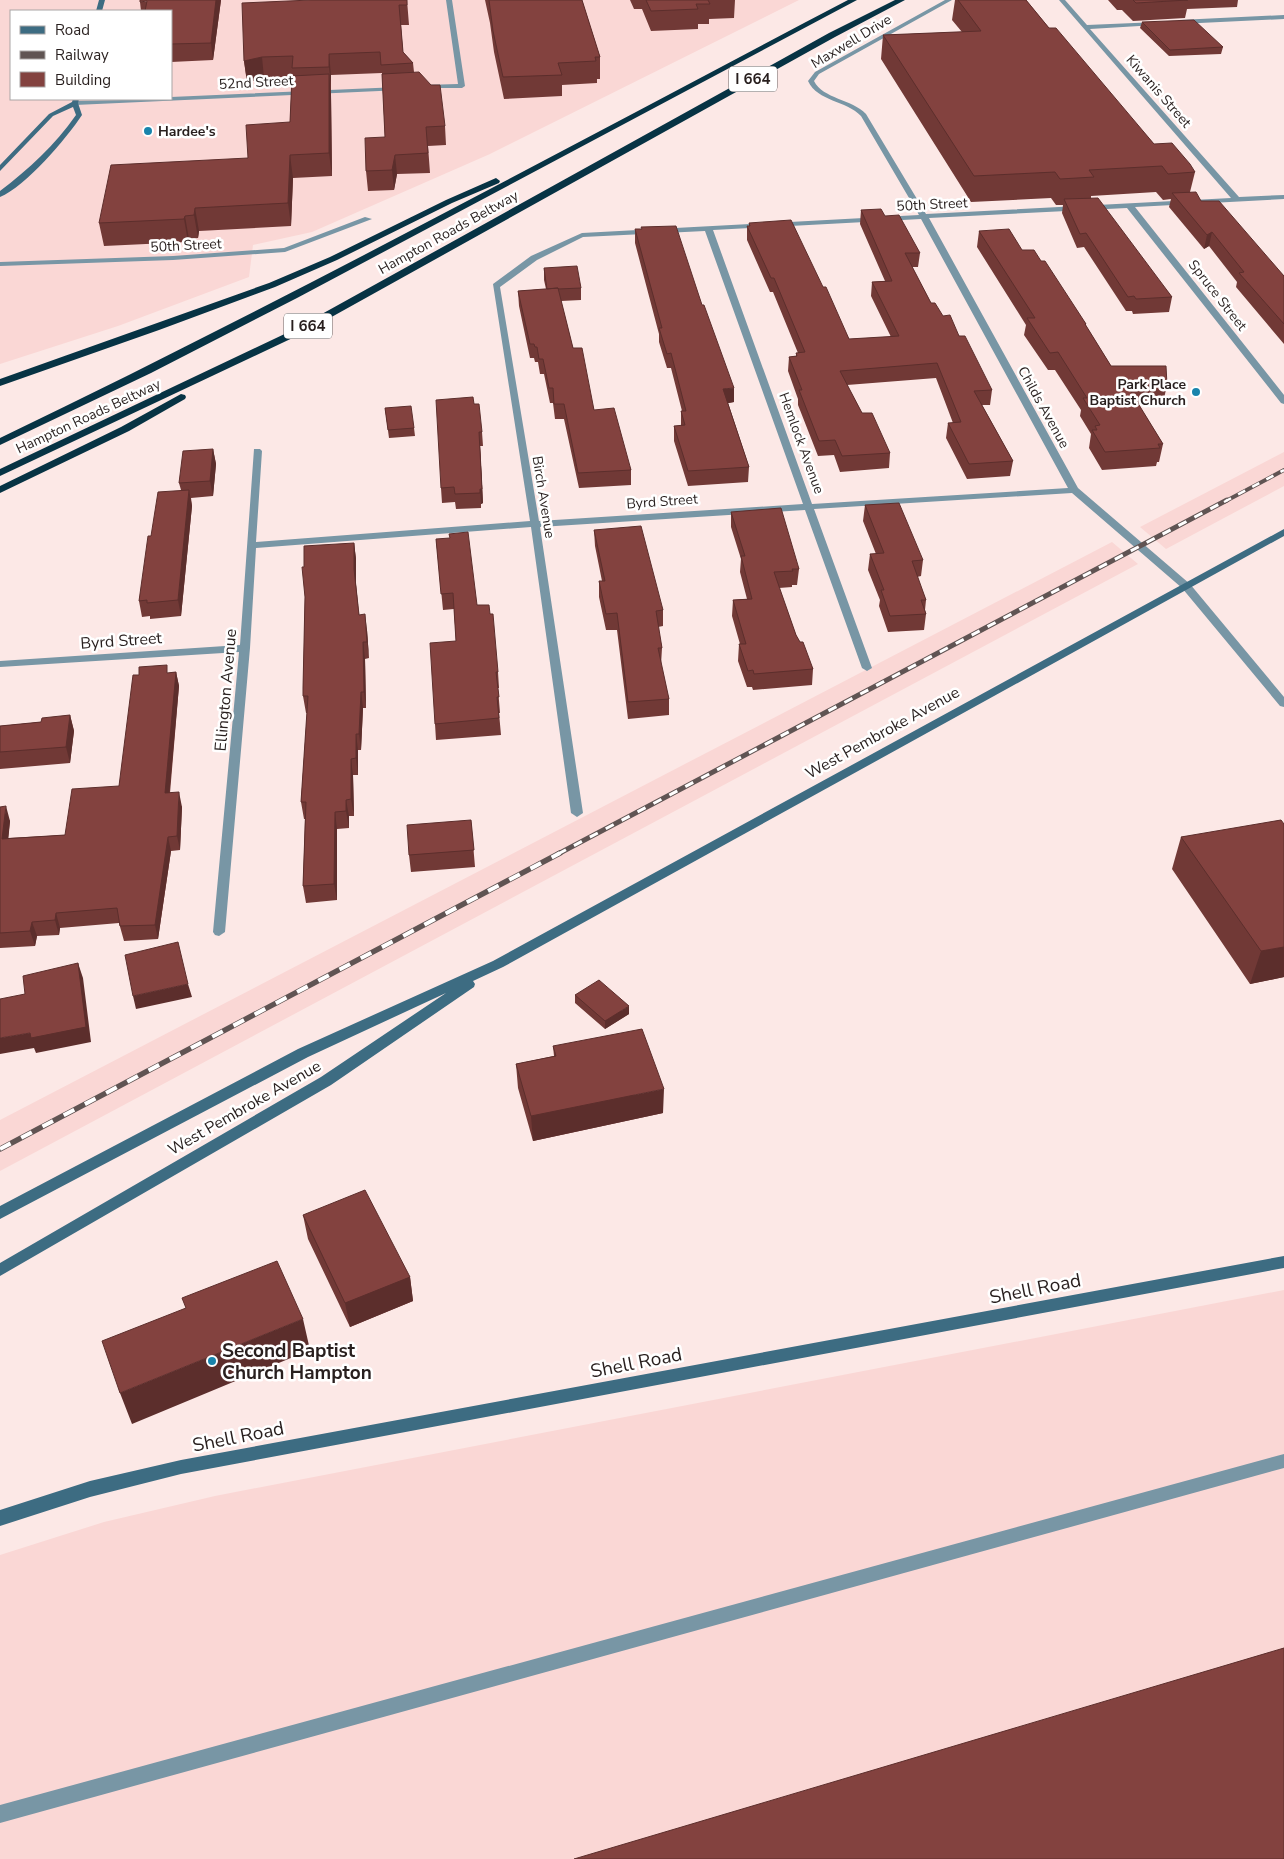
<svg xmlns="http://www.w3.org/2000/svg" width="1284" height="1859" font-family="'Nunito Sans',sans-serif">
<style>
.built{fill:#fad7d5;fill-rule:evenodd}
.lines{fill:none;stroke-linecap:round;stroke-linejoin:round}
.lane{fill:#7896a5;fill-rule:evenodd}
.street{fill:#7896a5;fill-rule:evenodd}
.secondary{fill:#3d6c82;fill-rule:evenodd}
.highway{fill:#073344;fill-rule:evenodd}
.rail-far2-casing{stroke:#605453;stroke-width:4}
.rail-far1-casing{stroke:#605453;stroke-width:5}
.rail-casing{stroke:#605453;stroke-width:5.5}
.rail-far2{stroke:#fff;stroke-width:2.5;stroke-dasharray:8;stroke-linecap:butt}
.rail-far1{stroke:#fff;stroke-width:3;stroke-dasharray:9;stroke-linecap:butt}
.rail{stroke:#fff;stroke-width:4;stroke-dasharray:12;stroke-linecap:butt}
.wall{fill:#713936}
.shaded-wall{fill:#5c2e2c}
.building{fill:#83423f;stroke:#5c2e2c}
.poi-dot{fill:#1984ac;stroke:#fff;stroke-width:2}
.labels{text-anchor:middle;stroke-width:5;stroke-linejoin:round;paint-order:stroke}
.far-street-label{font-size:14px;fill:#281f1e;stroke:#fff}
.far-poi-label{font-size:14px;font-weight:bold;fill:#281f1e;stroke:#fff;text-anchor:start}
.shield{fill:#fff;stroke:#686262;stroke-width:1}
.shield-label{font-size:15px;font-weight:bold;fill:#281f1e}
.street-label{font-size:16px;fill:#281f1e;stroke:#fff}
.near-street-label{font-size:19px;fill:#281f1e;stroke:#fff}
.near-poi-label{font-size:19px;font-weight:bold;fill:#281f1e;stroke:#fff;text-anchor:start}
</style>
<rect width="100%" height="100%" fill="#fce8e6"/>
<!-- built -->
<path class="built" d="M0,0H799L490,154L312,232L253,245L249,277L118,326L0,364ZM11,11H171V99H11Z
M1284,452V486L1166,549L1140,527Z
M1112,542L1138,564L0,1171V1120Z
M1284,1290V1859H0V1555L104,1522L215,1496Z"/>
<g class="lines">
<!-- lane -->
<path class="lane" d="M1284,1454V1468L0,1823V1805Z"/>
<!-- street -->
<path class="street" d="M446,0H452L465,86L462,88H422V86L424,85L458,84Z
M945,0H952L819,74L814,81C823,99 852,99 866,114L926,214L1231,198L1059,0H1065L1087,25L1158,22L1156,25L1090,29L1239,197L1284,195V199L1135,207L1284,395V404L1281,403L1127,208L929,218L1078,488L1190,584L1284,697V707L1280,706L1182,588L1072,493L814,509L872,668L867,671L862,668L805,510L540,527L583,813L577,817L571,813L531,527L256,548L250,648L225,932L219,936L215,935L213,932L239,652L0,667V661L240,645L254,449H260L262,451L256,542L530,521L493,284L531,256L582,233L919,215L861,116C846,100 818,102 808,81L815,72ZM921,219L1068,488L812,504L713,230ZM705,231L803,504L539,521L500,287L537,260L583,237Z
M1284,15V19L1179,24L1176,22L1179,20Z
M399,87L401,88V90L75,105L72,103L75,101L171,99V97Z
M365,217L372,219L285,252L173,260L0,266V262L173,256L284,248Z"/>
<!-- secondary -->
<path class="secondary" d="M99,0H105L102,11H96Z
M73,99H79L78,103L82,115C67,138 25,187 0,197V191C29,169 55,145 76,115L73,107L53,116L0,171V165L49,114L72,102Z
M1284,529V536L503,967L473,981L475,984L474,987L331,1085L0,1276V1263L321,1077L446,993L308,1057L0,1219V1206L298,1049L493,961Z
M1284,1256V1268L181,1474L90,1497L0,1526V1510L90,1481L181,1460Z"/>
<!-- highway -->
<path class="highway" d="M848,0H857L297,298L151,373L0,445V438C287,300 566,148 848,0Z
M895,0H905L835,37L301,334L0,476V469L293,330L829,33Z
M496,178L500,181L499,183L452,203L337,260L275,287L159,330L0,386V379L269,283L330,257L446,200Z
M181,394L185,395L186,397L185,399L129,431L0,493V486L121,427Z"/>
<defs>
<path id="rail-far2" d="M1224,502L1284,470"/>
<path id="rail-far1" d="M558,854L1227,500"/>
<path id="rail" d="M0,1149L560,853"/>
</defs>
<!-- rail-far2 casing -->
<use href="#rail-far2" class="rail-far2-casing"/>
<!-- rail-far1 casing -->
<use href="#rail-far1" class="rail-far1-casing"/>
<!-- rail casing -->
<use href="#rail" class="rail-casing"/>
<!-- rail-far2 -->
<use href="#rail-far2" class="rail-far2"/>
<!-- rail-far1 -->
<use href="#rail-far1" class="rail-far1"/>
<!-- rail -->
<use href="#rail" class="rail"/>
</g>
<!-- wall -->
<path class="wall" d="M221,0L213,60L171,62V11H141L140,2Z
M407,0L409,25H401L403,52L413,63L414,72L445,126L446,145L428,146L430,173L397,174L394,190L368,191L366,171L385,137L382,73L331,75V95L332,176L293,178L291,226L199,231L198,238L189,239L188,242L104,246L99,223L248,158L290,122L292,77L264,78L247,82L244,61Z
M485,0H582L600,57V79H597V83L562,85V96L504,99L494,52L490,23Z
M630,0H735L734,18L709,19V24H698V29L651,31L642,9H634Z
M955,0H1026L1049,28L1154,144L1195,172L1190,192L1284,276V344L1236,287L1237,282L1209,246L1204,249L1169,207L1171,199L1163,200L1156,192L1091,196V198L1172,297L1169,312L1133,314L1132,311H1126L1084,247L1077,248L1062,213L1063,205H1056L1051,198L971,202L881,59L883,35L962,32L952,20Z
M1108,0H1238L1237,7L1187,9L1185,18L1133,21L1122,10H1117Z
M1142,22L1223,47L1221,54L1169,56L1140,28Z
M861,210L885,216L920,253L918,267H912L931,303L959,336L992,390L990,405H982L1013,461L1010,476L967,479L946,438L948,423H953L936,378L847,385L862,413L890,453L889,468L840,472L834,455L818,456L798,405V399L788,371L789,357L796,356V353H798L773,292H770L747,240V226H749V223L823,287L849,339L891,337L871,296L872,282L885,281L860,224Z
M635,229L734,402L728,403L749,467L748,482L688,486L674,441V426H681V411H682L671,368H667L659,342V334L635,243Z
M979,231L1022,250L1041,261L1086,324V326L1111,366L1167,385L1163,403L1138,404L1163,444L1159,462H1157L1156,466L1102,470L1089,448L1091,434L1080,416L1081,410L1055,370H1048L1024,335L1026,325L977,247Z
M544,268L581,288V300L561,301L573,348L594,410L631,470V485L579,488L564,419H555L553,403H550L544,374H540L538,362H535L534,358H530L519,306L518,291L546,289L544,280Z
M474,404L482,432L483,446H480L483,503L481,504V508L456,509L455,502L442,503L441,488Z
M385,408L414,428L415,436L389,438Z
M213,449L216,464L213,496L191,498L192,506L181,616L150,619V616L142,617L139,601L151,536L181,490L179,483Z
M865,505L923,560L921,576L917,577L926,600L925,610L926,614L924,630L888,632L879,606L880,600L868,570L870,554H876L863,521Z
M731,512L799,569L797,585H792V587L779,588L796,635L813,669L812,685L753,690L752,687H747L738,661L739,644H740L732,616L733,600L747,599L740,572L741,559L731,527Z
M594,530L663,610V626L658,627L662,648L661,665L669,699V715L628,719L617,630H606L599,597V581H602L595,546Z
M436,539L477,605L498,672L499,688H498L500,713H499L501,735L436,740L435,724L456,641L454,609L443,610Z
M354,543L356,559V585L359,615L367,630L369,658L365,659L366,708H363L361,750H358V775H353L354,816H349V828L337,829V900L306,903L303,886L305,819H304L301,802L307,713H306L303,696L305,597L304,567Z
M176,672L179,686L170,793L182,807L180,850L171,851L158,939L124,941L119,923L60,928L59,935L37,936L35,946L0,948V807L10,821L8,838L65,835L119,786L169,673Z
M70,715L74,731L70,763L0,769V726L41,722Z
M471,820L475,867L411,872L409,855Z
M1284,824V977L1250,984L1172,869L1181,837Z
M575,995L629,1014L605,1029L575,1003Z
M553,1046L663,1113L533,1141L518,1088L516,1064L554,1056Z
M303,1215L410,1277L413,1301L350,1327L308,1239Z"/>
<!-- shaded-wall -->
<path class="shaded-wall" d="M216,0H221L213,60L211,43Z
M329,54L331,75V88L329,67Z
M262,57L264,78L247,82L244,61Z
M329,74L331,95L332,176L329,153Z
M290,155L293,178L291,226L288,203Z
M395,155L397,174L394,190L392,170Z
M195,208L199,231L198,238L194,215Z
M185,216L189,239L188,242L184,219Z
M1212,232L1209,246L1204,249L1207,235Z
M734,388V402L723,404V389Z
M480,446L483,503L481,504L480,489Z
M213,449L216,464L213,496L210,481Z
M189,490L192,506L181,616L178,600Z
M354,543L356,559V585L361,631L354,569Z
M365,614L367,630L369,658L367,642Z
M363,642L365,659L366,708L364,692Z
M176,672L179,686L168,808L165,793Z
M361,692L363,708L361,750L359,734Z
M70,715L74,731L70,763L66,747Z
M356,734L358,750V775L356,758Z
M351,759L353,775L354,816L351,799Z
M179,792L182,807L180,850L177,836Z
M346,800L349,816V828L346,811Z
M6,806L10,821L7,853L2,839Z
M335,812L337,829V900L334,884Z
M168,837L171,851L158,939L155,925Z
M56,913L60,928L59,935L55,920Z
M32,922L37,936L35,946L30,931Z
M1284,947V977L1250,984L1261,951Z
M78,963L83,978L91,1042L36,1053L34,1048L0,1054V1038L30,1033Z
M188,984L192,997L136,1009L133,996Z
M629,1006V1014L605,1029V1021Z
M664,1089L663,1113L533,1141L531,1116Z
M410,1277L413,1301L350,1327L345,1303Z
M303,1319L310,1350L132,1424L120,1393Z"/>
<!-- building -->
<path class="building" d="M140,0H216L211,43L171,44V11H145L147,1L140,2Z
M311,0H407V5H399L403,52L413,63L381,65L380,52L329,54V67L292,68L293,56L262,57L244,61L242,3Z
M489,0H582L600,57H595L596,61L558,63L562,75L503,77L493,31Z
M646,0H708L710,4H696L698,9L651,11Z
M958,0H1026L1049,28H1056L1154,144L1172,143L1190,164L1195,172L1168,174L1162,166L1089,170L1094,177L1060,179L1055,172L974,176L883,35L981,31Z
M1133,0H1188L1136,3Z
M1194,20L1223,47L1170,50L1142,22Z
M419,72L431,85H440L445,126L426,127L428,153L395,155L392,170L366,171L365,138L385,137L382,74Z
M329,74V153L290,155L288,203L195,208L194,215L185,216L184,219L99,223L111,165L248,158L246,125L290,122L292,76Z
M1196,192L1201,201H1219L1284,276V324L1239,273L1244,272L1212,232L1207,235L1172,193Z
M1098,198L1172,297L1136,299L1134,296L1128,297L1086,233L1080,234L1064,199Z
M881,209L885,216L899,215L920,253H905L931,303H935L943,316L950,315L959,336H965L992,390L974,391L1013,461L969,464L948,423L961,422L937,363L840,371L862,413H872L890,453L842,456L835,440L819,441L799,390H802L789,357L797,356L796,353L805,352L774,278H771L747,226H750L749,223L791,220L823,287H826L849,339L899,336L872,282L892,281L861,210Z
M676,226L702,305H704L734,388L723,389L749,467L688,471L674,426L685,425L681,411H686L671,353L667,354L659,328H662L635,229H642L641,227Z
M1009,229L1022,250H1034L1041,261H1045L1086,324H1085L1111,366H1166L1167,385L1128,387L1163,444H1158L1160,448L1105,452L1092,430H1097L1095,426L1100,425L1083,398H1087L1058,352L1050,353L1027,318H1035L979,231Z
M577,266L581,288L558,289V288L547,289L544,268Z
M558,288L573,348H582L594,410L614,408L631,470L578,473L564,404H554L553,388H549L543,359H539L537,347H535L534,344H530L518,291Z
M473,397L474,404H479L482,432H479L482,489H480V493L455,494L454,487L441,488L436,400Z
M411,406L414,428L388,430L385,408Z
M213,449L210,481L179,483L183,451Z
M189,490L178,600L147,603V600L139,601L148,536H151L158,492Z
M899,503L923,560L912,561L926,600H921L926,614L890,616L881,590H884L870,554L884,553L865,505Z
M781,508L799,569H792L793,571L774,572L796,635L800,642H803L813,669L754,674L753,670L748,671L739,644H746L733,600L752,599L741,556H745L731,512Z
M641,526L663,610L656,611L662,648H658L669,699L628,702L617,613L606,614L599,581H605L594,530Z
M468,532L477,605H489L490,614H493L498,672H496L499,697H497L499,718L435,724L430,643L456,641L453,593L441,594L436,539L450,538L449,534Z
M354,543V569L359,615L365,614L367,642H363L364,692H361L359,734H356V758L351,759V799L346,800V811L335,812L334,884L303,886L306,802H301L308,696H303V688L305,597L302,567H304V546Z
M167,665V673L176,672L165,793L179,792L177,836L168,837L155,925L120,926L117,908L56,913L55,920L32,922L30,931L0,933V807L6,806L2,839L65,835L72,789L119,786L133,675H139V667Z
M70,715L66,747L0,752V726L41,722L42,718Z
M471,820L474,850L409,855L407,825Z
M1281,820L1284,824V947L1261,951L1181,837Z
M178,942L188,984L133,996L125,955Z
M78,963L86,1027L31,1038L30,1033L0,1038V999L25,994L23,976Z
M599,980L629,1006L605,1021L575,995Z
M642,1029L664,1089L531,1116L516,1064L556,1056L553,1046Z
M365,1190L410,1277L345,1303L303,1215Z
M277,1261L303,1319L120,1393L102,1341L186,1308L182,1298Z
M1284,1648V1859H574Z"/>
<!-- markers -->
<g class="poi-dot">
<circle cx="148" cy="131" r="5"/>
<circle cx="1196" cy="392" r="5"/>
<circle cx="212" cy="1361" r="5"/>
</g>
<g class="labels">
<!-- far-street labels -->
<g class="far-street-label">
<text transform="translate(851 41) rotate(-31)" y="5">Maxwell Drive</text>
<text transform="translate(256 82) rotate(-3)" y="5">52nd Street</text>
<text transform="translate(1159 91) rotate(49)" y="5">Kiwanis Street</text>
<text transform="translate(932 204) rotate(-3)" y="5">50th Street</text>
<text transform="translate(448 232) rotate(-29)" y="5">Hampton Roads Beltway</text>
<text transform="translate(186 245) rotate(-3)" y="5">50th Street</text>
<text transform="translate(1218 295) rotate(52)" y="5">Spruce Street</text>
<text transform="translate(1044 407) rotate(61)" y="5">Childs Avenue</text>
<text transform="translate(88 416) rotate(-25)" y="5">Hampton Roads Beltway</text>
<text transform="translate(802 443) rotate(70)" y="5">Hemlock Avenue</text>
<text transform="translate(544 497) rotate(81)" y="5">Birch Avenue</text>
<text transform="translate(662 501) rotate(-4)" y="5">Byrd Street</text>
</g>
<!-- far-poi labels -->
<g class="far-poi-label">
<text x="158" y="136">Hardee's</text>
<text x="1186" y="389" text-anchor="end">Park Place<tspan x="1186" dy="16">Baptist Church</tspan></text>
</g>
<!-- shield labels -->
<g class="shield">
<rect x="729" y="66.5" width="48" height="25" rx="4"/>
<rect x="284" y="313.5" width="48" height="25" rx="4"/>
</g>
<g class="shield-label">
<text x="753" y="84">I 664</text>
<text x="308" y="331">I 664</text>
</g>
<!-- street labels -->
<g class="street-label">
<text transform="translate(121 640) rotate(-4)" y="6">Byrd Street</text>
<text transform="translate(225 690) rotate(-85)" y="6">Ellington Avenue</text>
<text transform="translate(882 732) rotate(-29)" y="6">West Pembroke Avenue</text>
<text transform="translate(244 1107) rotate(-30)" y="6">West Pembroke Avenue</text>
</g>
<!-- near-street labels -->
<g class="near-street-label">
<text transform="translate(1035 1288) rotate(-11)" y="7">Shell Road</text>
<text transform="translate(636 1362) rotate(-11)" y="7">Shell Road</text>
<text transform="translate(238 1436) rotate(-11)" y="7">Shell Road</text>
</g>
<!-- near-poi labels -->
<g class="near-poi-label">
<text x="222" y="1357">Second Baptist<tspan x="222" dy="22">Church Hampton</tspan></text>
</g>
</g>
<!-- legend -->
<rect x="10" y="10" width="162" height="90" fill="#ffffff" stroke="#a9a5a5"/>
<rect x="20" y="26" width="25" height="8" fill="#3d6c82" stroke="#a9a5a5"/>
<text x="55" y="35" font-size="15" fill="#281f1e">Road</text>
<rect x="20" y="51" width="25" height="8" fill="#605453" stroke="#a9a5a5"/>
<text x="55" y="60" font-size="15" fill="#281f1e">Railway</text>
<rect x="20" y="72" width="25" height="15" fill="#83423f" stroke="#a9a5a5"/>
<text x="55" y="85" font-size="15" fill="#281f1e">Building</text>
</svg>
